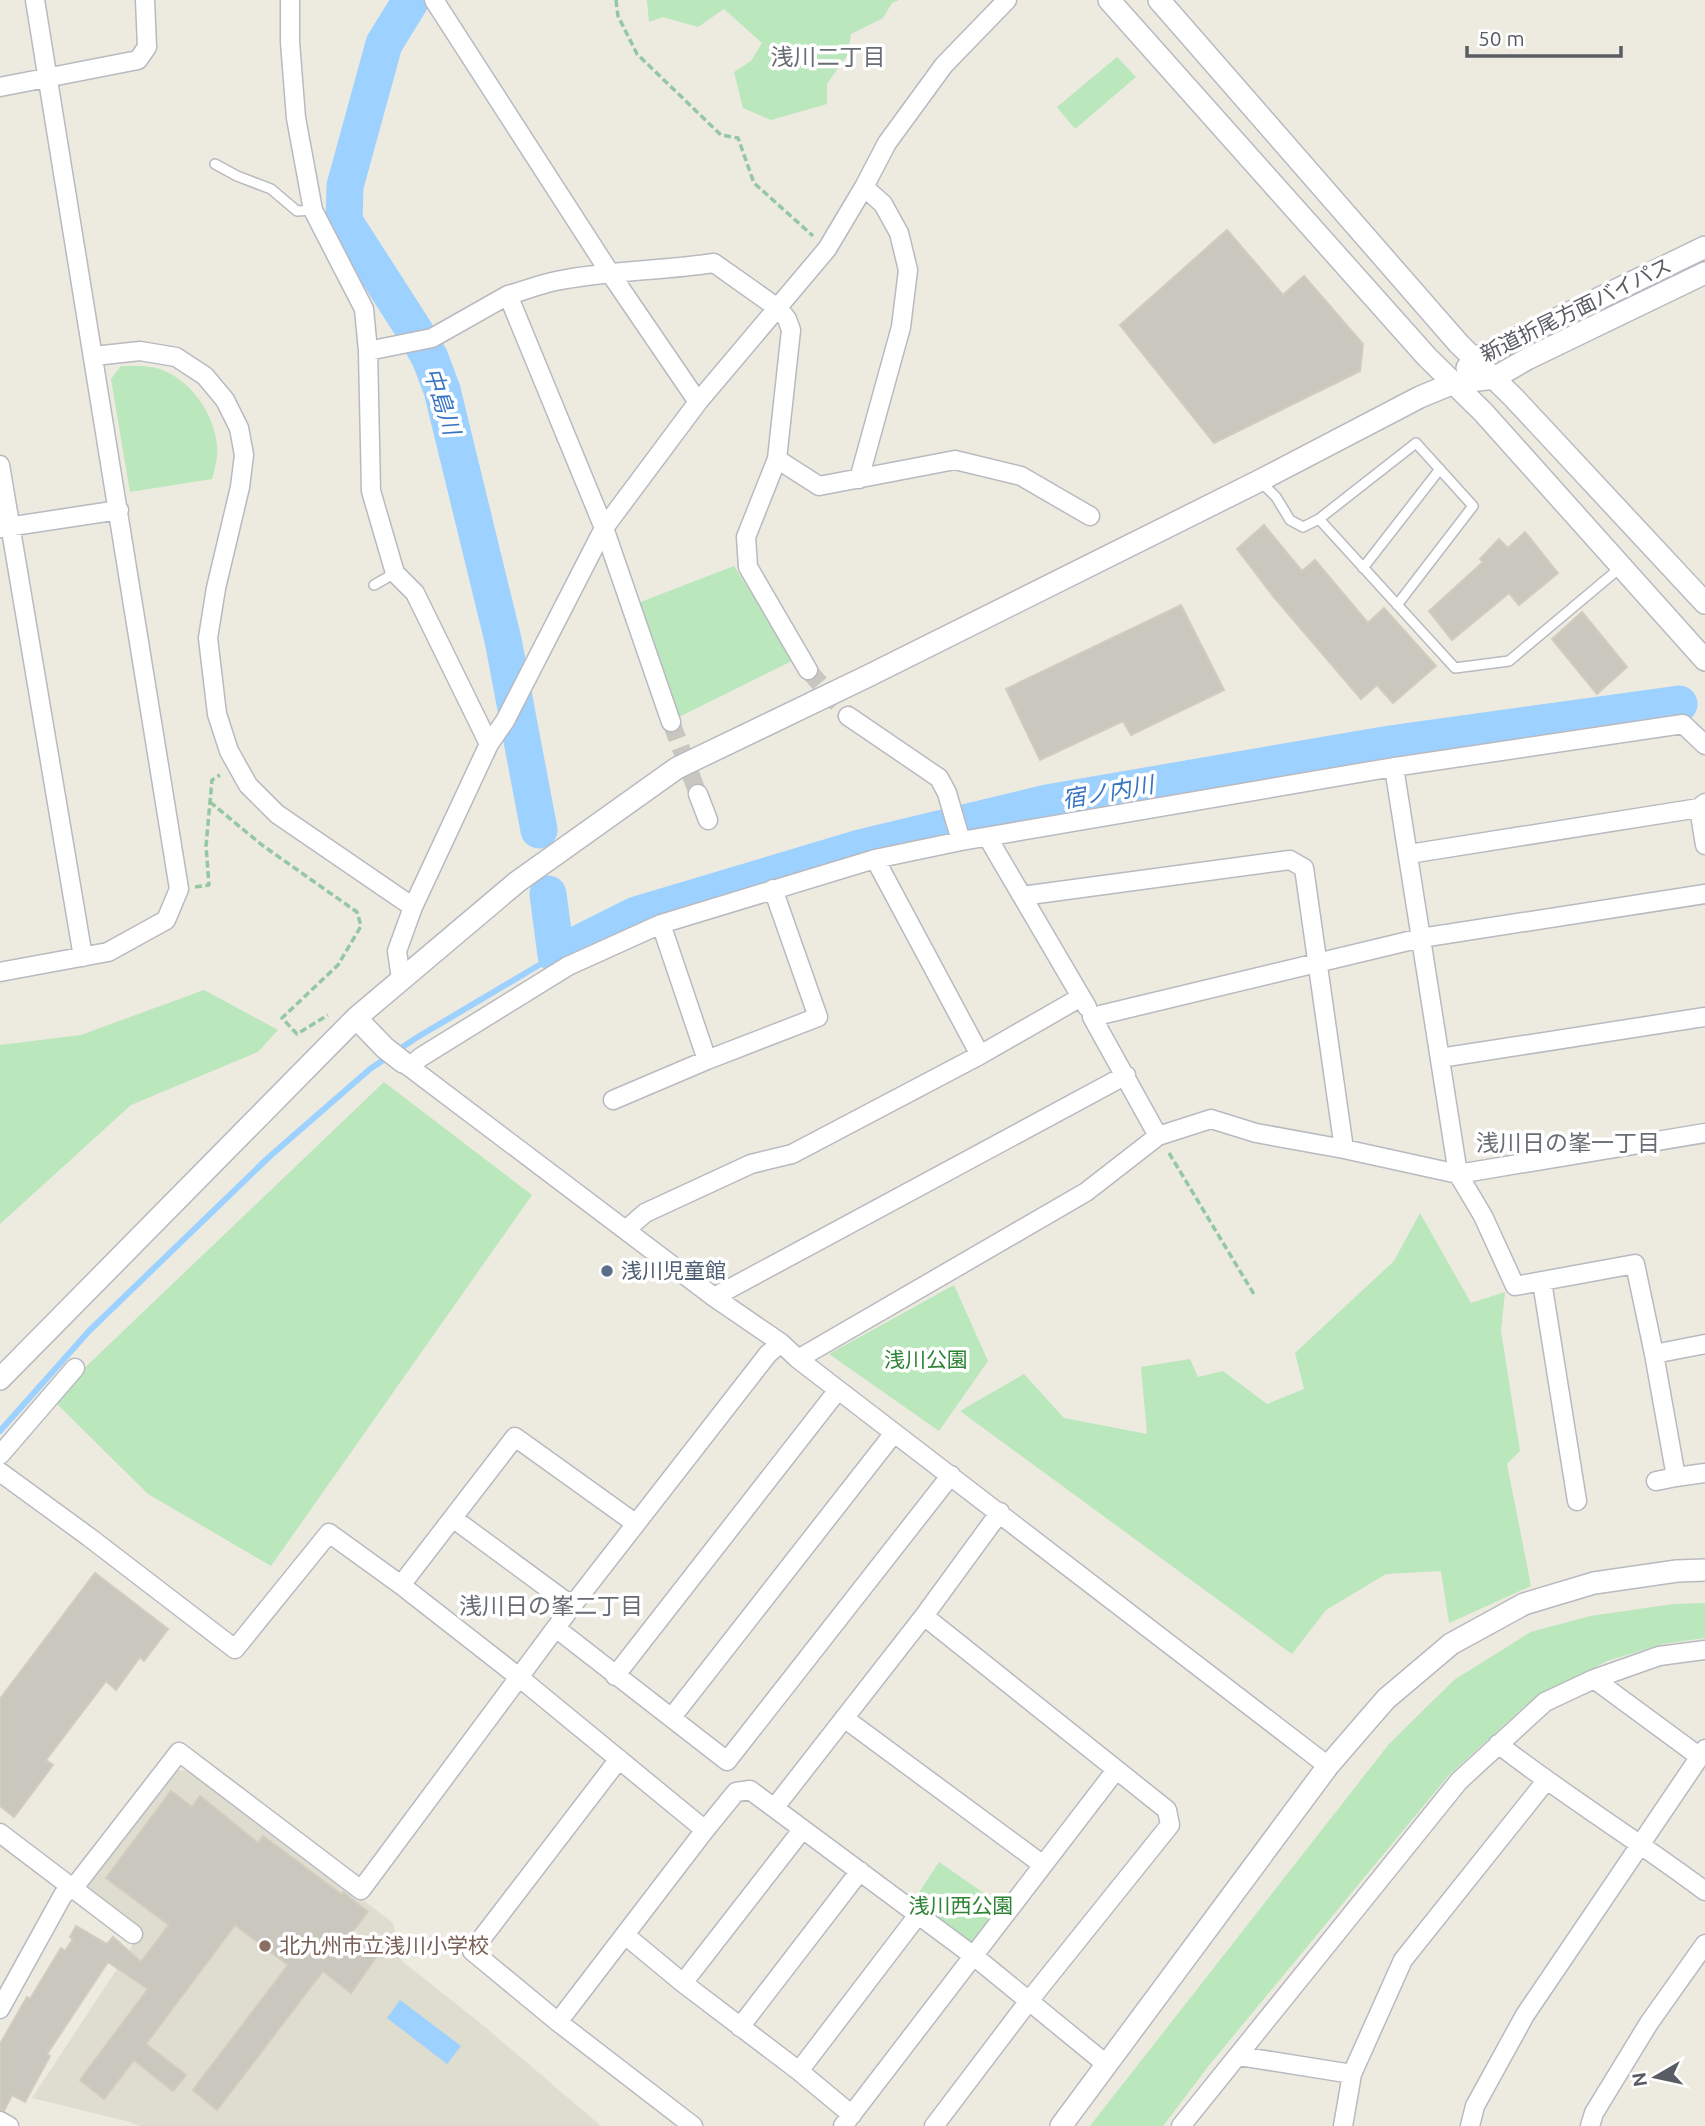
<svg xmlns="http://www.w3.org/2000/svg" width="1705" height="2126" font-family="Ubuntu,'Noto Sans JP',sans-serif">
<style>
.education{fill:#dfdcd0}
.green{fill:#bae7bb}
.water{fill:#9dd1ff}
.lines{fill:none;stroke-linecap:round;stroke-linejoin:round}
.stream{stroke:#9dd1ff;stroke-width:6}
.river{stroke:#9dd1ff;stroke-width:37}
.building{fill:#cac7bf;stroke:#d2ccbe;stroke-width:2}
.minor-tunnel{stroke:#c8c6c0;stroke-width:18;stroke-dasharray:18 9;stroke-linecap:butt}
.service-casing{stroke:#b8bac0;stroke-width:12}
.minor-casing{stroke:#b8bac0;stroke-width:21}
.tertiary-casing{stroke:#b8bac0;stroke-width:24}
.path{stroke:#93c8a3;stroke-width:3.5;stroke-dasharray:7 3.5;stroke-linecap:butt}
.service{stroke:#fff;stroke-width:9}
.minor{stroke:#fff;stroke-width:18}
.tertiary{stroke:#fff;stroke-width:21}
.service-dot{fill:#5c6f8a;stroke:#fff;stroke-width:2.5}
.education-dot{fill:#8d6e63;stroke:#fff;stroke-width:2.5}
.labels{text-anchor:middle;stroke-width:7;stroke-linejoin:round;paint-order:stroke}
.street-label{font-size:21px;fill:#595c62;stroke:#fff}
.service-label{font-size:21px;fill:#4e5e75;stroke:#fff;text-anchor:start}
.park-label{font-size:21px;fill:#2e8335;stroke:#fff}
.education-label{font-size:21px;fill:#785e54;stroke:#fff;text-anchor:start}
.neighbourhood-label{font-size:23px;fill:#696e74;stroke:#fff}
.water-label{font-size:23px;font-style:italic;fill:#3875c0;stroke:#fff}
</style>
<rect width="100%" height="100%" fill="#edeae0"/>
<!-- education -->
<path class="education" d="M172,1770L196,1771L393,1923L402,1961L484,2026L601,2126H140L126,2121L32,2098L142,1931L84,1886Z"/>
<!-- green -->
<path class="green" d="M647,0H899L892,3L883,18L851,34L848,54L827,84V104L771,120L743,108L734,72L751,61L762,43L724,9L698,27L663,17L649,22Z
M1117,57L1136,77L1075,129L1057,107Z
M121,366C134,366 148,365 160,369C194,381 220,422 217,457C216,464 214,472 212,479L130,492L111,379Z
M734,566L794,660L679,717L638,603Z
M204,990L278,1030L258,1052L131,1105L0,1224V1045L81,1035Z
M384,1082L532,1195L271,1566L148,1494L52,1399Z
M1420,1213L1471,1303L1505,1292L1501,1331L1520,1451L1507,1464L1531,1586L1449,1623L1441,1571L1386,1574L1326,1610L1292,1654L960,1411L1024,1374L1064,1418L1147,1434L1141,1367L1190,1359L1198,1377L1223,1371L1267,1404L1304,1389L1295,1353L1394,1261Z
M954,1285L988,1361L939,1431L829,1354Z
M1705,1603V1638L1663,1644L1607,1661L1526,1705L1449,1775L1210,2064L1163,2126H1090L1389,1744L1454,1680L1531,1632L1590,1616L1673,1604Z
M939,1862L1001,1905L970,1944L914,1900Z"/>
<!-- water -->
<path class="water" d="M400,2000L461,2046L447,2064L387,2018Z"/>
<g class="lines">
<!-- stream -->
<path class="stream" d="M0,1431L89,1331L269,1157L370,1069L416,1038L556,955"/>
<!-- river -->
<path class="river" d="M411,0L384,44L345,186L344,221L414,330L430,358L442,390L503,640L539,830
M548,894L556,955L636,915L860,848L1047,803L1390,744L1679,704"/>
</g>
<!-- building -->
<path class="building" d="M1227,230L1283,295L1304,276L1363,344L1360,371L1214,443L1120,325Z
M1264,525L1302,571L1315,560L1368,623L1384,608L1436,666L1393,703L1377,685L1361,699L1273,596L1237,549Z
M1525,532L1558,573L1519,605L1509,593L1452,640L1429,611L1483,562L1480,559L1499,539L1508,548Z
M1181,605L1224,690L1131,735L1123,721L1040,760L1006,689Z
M1582,612L1627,667L1597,694L1552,639Z
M95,1573L168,1629L144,1661L140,1657L116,1690L106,1681L46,1760L53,1765L14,1817L0,1806V1699Z
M171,1791L192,1807L200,1796L258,1843L263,1836L341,1894L343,1892L368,1912L352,1932L379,1953L351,1993L323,1971L217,2110L193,2090L288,1965L235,1925L146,2044L186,2075L173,2091L134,2060L104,2099L80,2080L148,1989L108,1962L47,2054L50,2056L25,2102L12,2095L4,2111L0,2110V2044L27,1997L30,1999L61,1948L65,1951L73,1939L70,1937L76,1926L107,1944L113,1937L141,1962L169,1925L106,1878Z"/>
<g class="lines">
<!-- minor-tunnel -->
<path class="minor-tunnel" d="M808,670L848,716
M671,722L698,794"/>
<defs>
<path id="service" d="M215,164L237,176L271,189L297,211L313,210
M1260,481L1276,497L1290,520L1303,527L1319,519L1455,668L1509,661L1621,567
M1319,519L1416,443L1473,506L1397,605
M1363,568L1440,469
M374,585L395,573"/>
<path id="minor" d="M290,0V42L296,118L313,210L364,309L368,351
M434,0L610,273L698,402
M0,87L138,60L147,47L145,0
M508,295C524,291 540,284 556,281C608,270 661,271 714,263L779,309L787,319L791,330L777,459L746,537L748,567L808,670
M94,356L140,351L176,357L205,376L225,400L239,428L244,455L240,487L216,588L208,638L217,714L229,751L248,785L277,814L413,907
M777,459L819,486L955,460L1021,476L1090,516
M0,465L83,957
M859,479L901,327L908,270L899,233L883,204L864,187
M0,528L119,510
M848,716L939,778L947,793L961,841
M489,744L415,593L395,573L371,491L368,351L432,338L508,295L604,528L671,722
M1394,767L1458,1174L1483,1216L1515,1286L1635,1264L1654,1354L1705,1344
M698,794L708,820
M1699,808L1705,845
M988,838L1087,1007
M1409,854L1699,808L1705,803
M875,859L980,1055
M1022,896L1290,860L1304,868L1344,1149
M661,924L707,1060
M0,972L108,952L166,920L179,889L35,0
M401,979L397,951L413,907L489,744L505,721L604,528L698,402L827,249L864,187L887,143L944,65L1007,0
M1440,1058L1705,1017
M403,1062L714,1297L781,1343L798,1359L1328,1766
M409,1067L421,1057L568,966L661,924L875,859L961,841L1394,767L1683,724L1705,745
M613,1100L707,1060L818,1017L773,889
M1158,1136L1092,1017L1421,938L1705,894
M627,1229L645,1213L751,1164L792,1154L980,1055L1081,997
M1542,1282L1577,1501
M714,1297L1126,1075
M1654,1354L1676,1477L1705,1473
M798,1359L1086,1192L1158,1136L1211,1119L1256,1133L1344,1149L1458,1174L1705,1133
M0,1455L75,1368
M0,1472L89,1537L235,1649L329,1533L401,1585
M1656,1481L1676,1477
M454,1519L572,1606
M635,1523L515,1437L401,1585L520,1678L705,1830
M924,1616L1167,1810L1170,1825L1028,2002L934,2126
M557,1629L727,1761L951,1475
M615,1676L838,1390
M1594,1679L1700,1757
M672,1717L894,1433
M844,1718L1043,1865
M1498,1744C1565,1796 1637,1840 1705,1891
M775,1807L924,1616L1000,1512
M802,1830L683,1983L799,2071L852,2115
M0,1833L133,1934
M625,1935L683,1983
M0,2009L63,1895L79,1881L179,1752L361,1890L572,1606L768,1354L781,1343
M558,2022L472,1951L619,1759
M740,2027L860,1871
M1239,2056L1352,2074
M799,2071L918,1915
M0,2121L9,2126
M693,2126L558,2022L705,1830L736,1792L750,1790L975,1957L1106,2064
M843,2126L1116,1770
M1181,2126L1459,1781L1545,1702L1594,1679L1659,1656L1705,1650
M1343,2126L1352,2074L1403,1960L1546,1781
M1470,2126L1475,2106L1525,2015L1705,1749
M1590,2126L1594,2113L1649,2023L1705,1944"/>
<path id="tertiary" d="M1109,0L1427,357L1483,412L1705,660
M1159,0L1459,344L1514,398L1705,603
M1467,368L1476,358L1705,247
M356,1018L385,1048L403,1062
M0,1379L356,1018L517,882L677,768L868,676L1259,481L1420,397L1454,383L1494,378L1527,359L1705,273
M1061,2126L1328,1766L1386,1699L1451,1644L1524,1604L1594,1583L1677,1571L1705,1570"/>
</defs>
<!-- service casing -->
<use href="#service" class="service-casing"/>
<!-- minor casing -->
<use href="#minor" class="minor-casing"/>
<!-- tertiary casing -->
<use href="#tertiary" class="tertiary-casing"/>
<!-- path -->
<path class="path" d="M616,0L618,16L637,54L721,135L738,138L754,183L813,236
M210,802L262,845L357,912L361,926L338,965L282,1018L297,1034L328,1015
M195,887L209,885L206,846L212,780L220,775
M1169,1153L1255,1296"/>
<!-- service -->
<use href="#service" class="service"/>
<!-- minor -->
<use href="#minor" class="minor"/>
<!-- tertiary -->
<use href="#tertiary" class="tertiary"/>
</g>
<!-- markers -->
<circle class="service-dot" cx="607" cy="1271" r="7"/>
<circle class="education-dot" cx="265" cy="1946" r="7"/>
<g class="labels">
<!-- street labels -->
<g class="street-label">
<text transform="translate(1576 310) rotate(-26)" y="7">新道折尾方面バイパス</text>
</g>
<!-- service labels -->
<g class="service-label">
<text x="621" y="1278">浅川児童館</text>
</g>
<!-- park labels -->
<g class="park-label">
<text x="926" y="1367">浅川公園</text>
<text x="961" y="1913">浅川西公園</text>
</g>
<!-- education labels -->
<g class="education-label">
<text x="279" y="1953">北九州市立浅川小学校</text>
</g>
<!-- neighbourhood labels -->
<g class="neighbourhood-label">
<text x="828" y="65">浅川二丁目</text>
<text x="1568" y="1151">浅川日の峯一丁目</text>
<text x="551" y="1614">浅川日の峯二丁目</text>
</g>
<!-- water labels -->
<g class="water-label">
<text transform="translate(442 401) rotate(72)" y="8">中島川</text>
<text transform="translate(1108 792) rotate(-10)" y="8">宿ノ内川</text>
</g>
</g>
<!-- north arrow -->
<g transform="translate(1656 2077) rotate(261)" stroke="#ffffff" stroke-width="5" paint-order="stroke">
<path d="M0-5L12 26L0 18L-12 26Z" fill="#595c62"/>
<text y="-10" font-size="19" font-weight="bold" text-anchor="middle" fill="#595c62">N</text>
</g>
<!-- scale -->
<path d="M1467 46v10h154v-10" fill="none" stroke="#595c62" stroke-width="3.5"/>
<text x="1478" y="46" font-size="21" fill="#595c62" stroke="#ffffff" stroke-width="5" paint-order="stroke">50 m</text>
</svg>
